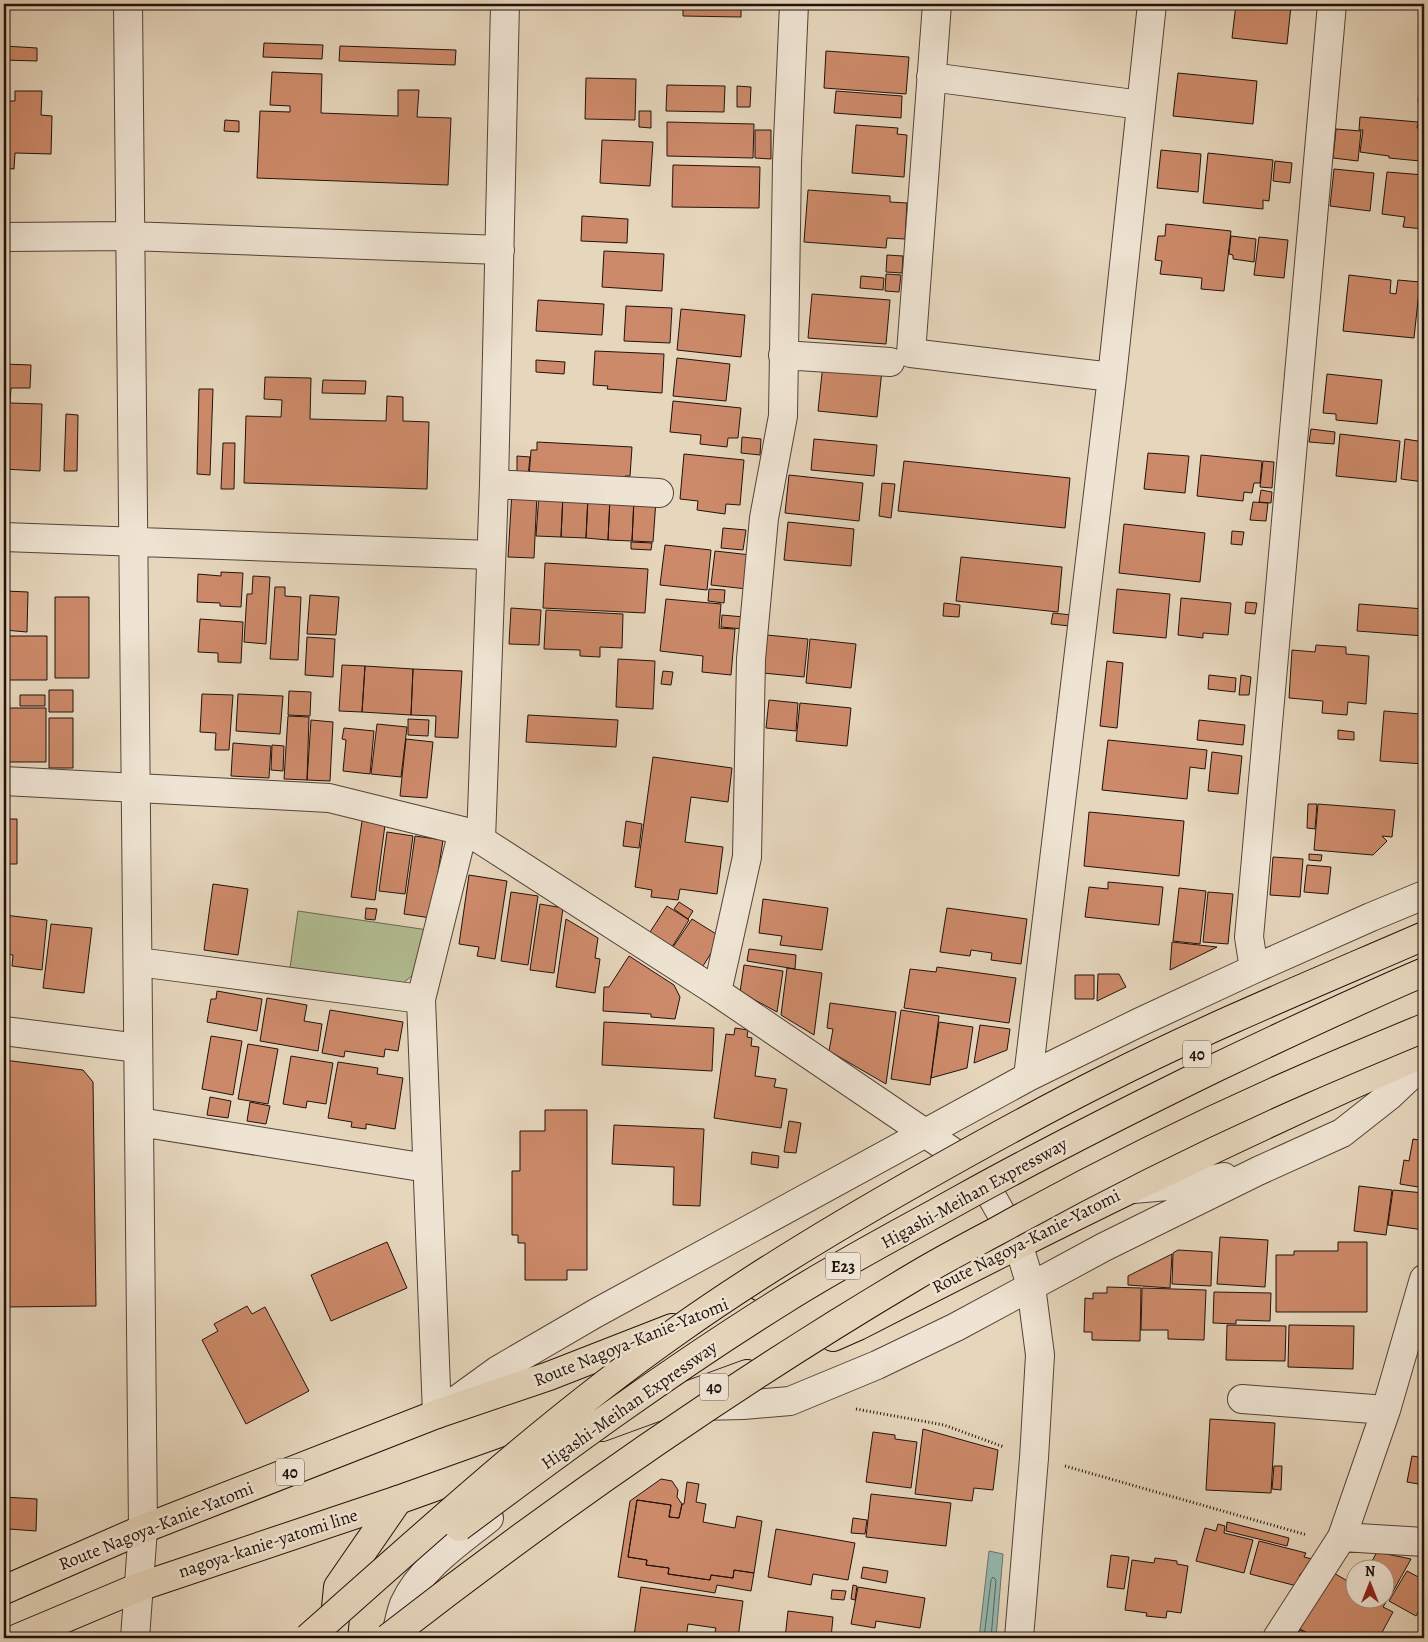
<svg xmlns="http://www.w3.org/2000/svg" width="1428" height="1642" font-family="Alegreya,serif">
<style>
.green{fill:#b2be93;stroke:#6a6850}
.water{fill:#96b9b1;stroke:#68766f}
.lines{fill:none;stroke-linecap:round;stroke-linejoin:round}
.shore{stroke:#5c665e;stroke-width:1}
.building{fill:#cd8a6a;stroke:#22120c}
.minor-casing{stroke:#534338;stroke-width:30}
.major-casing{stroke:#22120c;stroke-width:30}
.highway-casing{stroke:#22120c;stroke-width:30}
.path{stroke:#22120c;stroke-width:3;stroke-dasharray:1 2.5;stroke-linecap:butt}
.minor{stroke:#efe4d3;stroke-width:28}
.major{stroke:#e6d6bc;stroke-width:28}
.highway{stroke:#e6d6bc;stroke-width:28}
.highway-bridge-casing{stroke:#22120c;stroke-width:30;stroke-linecap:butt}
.highway-bridge{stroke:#e6d6bc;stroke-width:28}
.labels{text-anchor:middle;stroke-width:5;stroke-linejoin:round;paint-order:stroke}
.shield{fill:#efe4d3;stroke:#605148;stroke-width:1}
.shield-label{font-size:16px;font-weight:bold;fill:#22120c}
.street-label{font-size:18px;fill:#22120c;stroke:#efe4d3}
</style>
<rect width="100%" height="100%" fill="#e6d6bc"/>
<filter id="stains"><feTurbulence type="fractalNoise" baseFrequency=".004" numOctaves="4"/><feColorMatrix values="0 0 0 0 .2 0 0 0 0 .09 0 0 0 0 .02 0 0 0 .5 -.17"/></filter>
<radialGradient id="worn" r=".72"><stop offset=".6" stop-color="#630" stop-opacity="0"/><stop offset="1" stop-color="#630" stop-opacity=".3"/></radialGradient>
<!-- green -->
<path class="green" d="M298,911L428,930L414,974L402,984L290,968Z"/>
<!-- water -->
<path class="water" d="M989,1551L1003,1554L996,1638H979Z"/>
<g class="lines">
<!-- shore -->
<path class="shore" d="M984,1638L991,1580L993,1577L996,1580L991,1638"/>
</g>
<!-- building -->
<path class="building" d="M683,4H741V17L683,16Z
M1236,4H1270L1291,6L1287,44L1232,38Z
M264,43L323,45L322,59L263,57Z
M4,46L37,48V61L4,60Z
M340,46L456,50L455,65L339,61Z
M826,51L909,57L906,94L824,88Z
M272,72L322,74L321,113L398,116V90H419L417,117L451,118L448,185L257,178L260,111L290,112V106L270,105Z
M1178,73L1257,81L1253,124L1173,116Z
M1421,73H1424V103L1418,102Z
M586,78L636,79L635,120L585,119Z
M667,85L725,86L724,112L666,111Z
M737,86L751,87L750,107H737Z
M15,91H42L41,115L52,116L51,154L15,153L14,169L4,168V101H15Z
M836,91L902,96L901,118L834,113Z
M639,111H651V128L639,127Z
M1360,117L1418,122L1417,128L1424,129L1420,161L1389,158V156L1360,152L1363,130H1359Z
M225,120L239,121V132L224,131Z
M667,122L754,124L753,158L667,156Z
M856,125L898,128L897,134L907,135L904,177L852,173Z
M1336,129L1361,131L1358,161L1333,158Z
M755,130H771V159L755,158Z
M602,140L653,142L650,186L600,183Z
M1161,150L1201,154L1198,192L1157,188Z
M1208,153L1273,160L1269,201L1263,200V209L1203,203Z
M1275,161L1292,163L1290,183L1273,181Z
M673,165L760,167L759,208L672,207Z
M1334,169L1374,173L1370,211L1330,206Z
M1387,172L1424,175V229L1403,227L1405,217L1382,214Z
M808,190L890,196V202L907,203L905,239L887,238L886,248L804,242Z
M582,216L628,219L627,243L581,241Z
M1166,224L1231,231L1224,291L1201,289L1202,278L1160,274L1162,261L1155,260L1158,236H1165Z
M1231,236L1256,239L1254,262L1233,259V255L1229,254Z
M1259,237L1288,240L1284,278L1254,275Z
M604,251L664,254L662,291L602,287Z
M887,255L903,256L902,273L886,272Z
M886,274L901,275L899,292L885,291Z
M1349,275L1391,280L1390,293L1396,294L1398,280L1420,282L1414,338L1343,331Z
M861,276L884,278L883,290L860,288Z
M812,294L890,300L886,344L808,338Z
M538,300L604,304L602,335L536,331Z
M626,306L672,308L670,343L624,341Z
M681,309L745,315L741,357L677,350Z
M595,351L664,354L662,393L607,389L608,386L593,385Z
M677,358L730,364L726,401L673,396Z
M536,360L565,362L564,374L536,372Z
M4,364L31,365L30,388H11L10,403L42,404L40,471L4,469Z
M823,364L882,370L877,417L818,411Z
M1327,374L1382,380L1377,424L1336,420V414L1323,413Z
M265,377L311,378L310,419L386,421L387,396L403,397V421L429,422L427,489L244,483L246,416L281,417L282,400L264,399Z
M323,380L366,381L365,394L322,393Z
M199,389H213L210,475L197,474Z
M673,401L741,408L738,438H728L727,447L700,444L701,435L670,432Z
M66,414L78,415L77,471H64Z
M1311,429L1335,432L1334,444L1309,442Z
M1340,434L1400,441L1396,482L1336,476Z
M742,437L761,439L760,455L741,453Z
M814,439L877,445L874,476L811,470Z
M1405,439L1424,442V482L1401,479Z
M537,442L632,447L630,476H625V478L529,477L531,450H537Z
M223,443H235L234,489H221Z
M1148,453L1189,456L1185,493L1144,489Z
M684,454L744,460L740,505L726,504L725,514L697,510L698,501L680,499Z
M1201,455L1262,461L1260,483H1254L1252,493L1244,492L1243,501L1197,496Z
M517,456L530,457L528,476H517Z
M904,461L1070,478L1065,528L898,511Z
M1263,461L1274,462L1272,488L1260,487Z
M789,475L863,483L859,521L785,513Z
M882,483L895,484L891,518L879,516Z
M1261,490L1272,492L1271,503L1259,502Z
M512,492L537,494L534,558L508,557Z
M539,494L563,495L561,537L536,536Z
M563,495L588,497L586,538L561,537Z
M588,497L610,498L608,540L586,538Z
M610,498L634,499L632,541L608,540Z
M634,499L656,500L653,542L632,541Z
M1253,502L1268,503L1266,521L1250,520Z
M788,522L854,529L851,566L784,560Z
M1124,524L1205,533L1200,582L1119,573Z
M723,528L746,530L743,550L721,548Z
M1232,531L1244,532L1242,545L1231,544Z
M631,542L652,543L651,550L631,549Z
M665,545L711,550L707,590L660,585Z
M715,551L751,555L747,589L711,585Z
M961,557L1062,567L1058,612L956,601Z
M545,563L648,569L645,613L543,608Z
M221,572L243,573L241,607L220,606V603L197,602L198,574L221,576Z
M253,576L270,577L266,644L244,642L247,594H252Z
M275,587H285V596L301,597L298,660L270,659Z
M709,589L725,590L724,603L708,601Z
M1117,589L1170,594L1166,638L1113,633Z
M5,591L28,592L27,632L4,630Z
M310,595L339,597L336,635L307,634Z
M55,597H89V678H55Z
M1181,598L1231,603L1228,635L1203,633V638L1178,635Z
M666,599L721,604L719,628L735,629L731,675L702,672L703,656L660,651Z
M1246,602L1257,603L1255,614L1245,613Z
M944,603L960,605L959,617L943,616Z
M1359,604L1424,609V636L1357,631Z
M511,608L541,610L539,645L509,644Z
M546,610L623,614L622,648L600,647V657L580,656V650L544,649Z
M1053,613L1071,615L1070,626L1051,624Z
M722,615L744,617L743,629L721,627Z
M200,619L243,622L241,663L218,662V653L198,652Z
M767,635L808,639L804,677L763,673Z
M4,636H47V680H4Z
M307,637L335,639L333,677L305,675Z
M810,639L856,644L851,688L806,683Z
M1316,645L1346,647V654L1369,656L1366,704L1348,702L1347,715L1322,713L1323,701L1289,698L1292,650L1315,652Z
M618,659L655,661L653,709L616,707Z
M1107,661L1123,663L1117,728L1100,726Z
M342,665L365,666L362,712L339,711Z
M365,666L413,669L411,715L362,712Z
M413,669L462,671L458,738L435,737L436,716L411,715Z
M663,671L673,672L671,685L661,684Z
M1209,675L1236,678L1235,692L1208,689Z
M1241,675L1251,677L1249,695H1239Z
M49,690H73V712H49Z
M289,691L311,692L310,716L288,715Z
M202,694L233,695L229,750H215L216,733L200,732Z
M238,694L283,696L280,734L236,731Z
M20,695H45V706H20Z
M769,700L798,703L796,731L766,728Z
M800,703L851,708L847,746L796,741Z
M1422,705H1424V764L1380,761L1384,711L1421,714Z
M6,708H46V762H6Z
M528,715L618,720L616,747L526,742Z
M288,716L309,717L307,780L284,779Z
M49,718H73V768H49Z
M408,719L429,720L428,736L408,735Z
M311,720L333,722L330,781L307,780Z
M1199,720L1245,725L1243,745L1197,740Z
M377,724L407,727L401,777L371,774Z
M344,728L374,731L370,774L343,771L346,740L342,739Z
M1338,730L1354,732V740L1338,739Z
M406,739L433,742L427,798L400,796Z
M1108,740L1207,750L1205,769L1190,767L1187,799L1102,790Z
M233,743L271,746L269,778L231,776Z
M272,745L284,746L283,771L271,770Z
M1212,752L1242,756L1238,794L1208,791Z
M653,757L732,768L728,802L691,797L685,842L723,847L717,894L680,889L678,900L651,897L652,890L635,887Z
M1308,804H1317L1315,829L1307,828Z
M1318,804L1395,810L1392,837L1382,836L1387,841L1373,855L1314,850Z
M4,807H7V819H17V864H4Z
M1089,812L1184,821L1179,876L1084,866Z
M362,821L385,825L375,900L351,897Z
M626,821L642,824L639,848L623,846Z
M387,832L413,836L405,894L379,891Z
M415,836L443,840L431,918L404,914Z
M1309,854L1322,855L1321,861L1309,860Z
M1273,857L1303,859L1300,897L1270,895Z
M1307,865L1331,867L1328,894L1304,892Z
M469,875L507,881L495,959L477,956L479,947L459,944Z
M1108,882L1163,887L1159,925L1085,917L1089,887L1108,889Z
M213,884L248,889L238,955L204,950Z
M1179,888L1206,891L1200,944L1173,941Z
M511,892L538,896L528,965L501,961Z
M1208,892L1233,894L1228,944L1203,942Z
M763,899L828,908L822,950L780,945L782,936L759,933Z
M679,902L693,911L688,919L674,909Z
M540,904L563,908L554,973L530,970Z
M667,906L689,920L672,947L650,932Z
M366,908L377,909L375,920L365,919Z
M947,908L1027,919L1021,964L991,960L992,953L971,950L970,956L940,952Z
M4,915L47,920L42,970L12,966L13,955L4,954Z
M566,919L598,938L595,958L600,959L595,993L556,987Z
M692,919L721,937L703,966L673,947Z
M51,924L92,928L84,993L43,988Z
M1172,942L1217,947L1170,970Z
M749,949L796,955L795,969L747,961Z
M629,956L674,985L680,997L675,1019L651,1017V1014L603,1011L604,987H609Z
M744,965L783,971L777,1012L740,992Z
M937,967L1016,978L1009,1023L904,1008L910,969L936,972Z
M787,968L822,973L814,1035L781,1015Z
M1098,974H1119L1126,987L1097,1001Z
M1075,975H1094V999H1075Z
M217,991L262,999L257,1031L207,1022L211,999H216Z
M267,998L307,1005L304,1021L322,1024L318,1051L260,1041Z
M830,1003L896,1012L886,1084L829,1051L833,1029L827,1028Z
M330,1010L403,1022L398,1051L385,1049L384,1057L345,1051L344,1057L322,1053Z
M901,1010L939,1016L930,1085L891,1079Z
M604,1022L714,1028L712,1071L602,1065Z
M939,1022L973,1027L967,1068L931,1078Z
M980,1025L1010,1029L1007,1050L974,1063Z
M735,1028L748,1030L747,1037L752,1038L751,1046L759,1047L755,1076L776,1079L774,1087L787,1089L781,1128L714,1118L726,1034L734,1035Z
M211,1036L242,1041L233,1095L202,1089Z
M248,1044L278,1049L268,1104L238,1099Z
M291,1056L333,1063L326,1104L307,1101L306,1108L283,1104Z
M4,1060L83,1070L93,1082L96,1306L4,1307Z
M338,1062L378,1068L377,1074L403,1078L395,1129L366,1124V1129L351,1127L352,1122L328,1118Z
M210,1097L231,1101L228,1118L207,1115Z
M250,1102L270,1106L266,1124L247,1121Z
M545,1110H587V1270H567V1280H525V1243H518V1235H512V1171H520V1131H545Z
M789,1121L801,1123L796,1153L784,1152Z
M614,1125L704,1129L700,1206L673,1205L674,1167L612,1164Z
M1413,1139L1424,1141V1188L1400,1184L1404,1160L1409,1161Z
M752,1152L779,1156L778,1168L751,1164Z
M1359,1186L1392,1190L1386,1235L1354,1231Z
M1393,1190L1424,1193V1230L1388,1225Z
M1220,1237L1268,1240L1265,1287L1217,1284Z
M387,1242L407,1288L331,1321L311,1275Z
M1338,1242H1367V1312H1276V1255H1294V1251H1338Z
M1178,1250L1212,1252L1211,1286L1172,1284L1173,1253Z
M1172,1254L1170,1288L1128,1285V1276Z
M1107,1287L1141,1288L1140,1341L1092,1340V1332H1084L1085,1298L1093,1299V1293H1107Z
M1142,1288L1206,1290L1204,1340L1168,1339V1330H1141Z
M1214,1292L1271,1293L1270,1321L1236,1320V1324L1213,1323Z
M247,1306L252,1314L265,1307L309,1391L246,1424L202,1340L218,1331L214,1324Z
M1227,1325L1286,1326L1285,1361L1226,1360Z
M1289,1325L1354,1326L1353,1369L1288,1367Z
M1210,1419L1275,1423L1271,1493L1206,1490Z
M923,1429L998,1450L993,1490L974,1488L972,1501L915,1494Z
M873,1432L895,1435V1439L917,1442L911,1488L866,1482Z
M1412,1456L1424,1458V1485L1407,1482Z
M1274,1466H1282L1281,1490L1272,1489Z
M661,1479L672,1481L678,1490L677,1497L682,1504L679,1518L669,1517L671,1505L637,1500L628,1557L647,1560L646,1565L669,1568L668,1574L710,1580L711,1575L733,1578L734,1570L754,1573L751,1591L717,1585L715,1593L618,1577L630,1501Z
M687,1482L699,1484L696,1502L706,1504L703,1522L735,1528L737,1516L762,1521L754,1573L734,1570L733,1578L711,1575L710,1580L668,1574L669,1568L646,1565L647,1560L628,1557L637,1500L671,1505L669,1517L679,1518L682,1504H684Z
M871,1494L951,1503L946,1546L866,1537Z
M4,1497L37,1499L36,1531L9,1529V1535H4Z
M853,1518L867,1520L865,1534L851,1533Z
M1227,1522L1289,1538L1287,1546L1226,1531Z
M1218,1524L1225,1526L1224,1533L1253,1540L1244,1573L1196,1561L1205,1528L1216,1531Z
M776,1529L855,1543L848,1580L813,1574L811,1585L768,1577Z
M1259,1541L1306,1553L1304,1557L1312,1559L1307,1576L1300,1574L1297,1586L1250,1574Z
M1377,1552L1411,1559L1391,1595L1386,1592V1570H1367Z
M1111,1555L1129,1557L1124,1589L1107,1587Z
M1155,1558L1177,1561V1564L1188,1566L1181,1613L1167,1611L1166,1618L1146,1616L1147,1613L1125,1610L1132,1560L1154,1563Z
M863,1567L888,1571L886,1583L861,1578Z
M1407,1571L1424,1580V1601L1416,1616L1389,1601Z
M1332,1572L1356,1586V1600H1381L1386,1602L1383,1607L1393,1612L1379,1638H1329L1319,1633L1317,1638L1300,1629Z
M853,1585L857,1586L855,1600L851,1599Z
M641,1587L743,1601L738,1638L714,1636L716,1628L688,1624L686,1638H651L634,1636Z
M858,1587L925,1598L920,1628L876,1621L875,1628L851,1624Z
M832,1590L846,1591L844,1600L831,1599Z
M788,1611L833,1617L831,1638H785Z
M1300,1630L1314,1638H1295Z"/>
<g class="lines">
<defs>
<path id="minor" d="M128,4L143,1529L135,1638
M937,4L911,353L1112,377L1152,4
M931,77L1141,105
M4,237L130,236L500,250
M783,355L890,362
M494,484L659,493
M4,537L491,555
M4,781L329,798L463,831L481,840L717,992L975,1167L1018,1243L1031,1286L1040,1355L1034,1458L1019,1638
M481,840L494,484L505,4
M138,962L421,999
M1254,969L1249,937L1332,4
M717,992L747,857L751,659L764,518L783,416L787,163L794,4
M4,1031L138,1048
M1028,1077L1112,377
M139,1122L427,1168
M1133,1189L1191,1184L1224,1177
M1242,1399L1386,1410
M699,1406L743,1405L790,1401L877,1365L956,1327L1104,1247L1258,1171L1342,1133L1389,1096L1424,1063
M447,1407L498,1370L596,1313L1028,1077L1140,1022L1254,969L1371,917L1424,895
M437,1414L421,999L463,831
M1342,1537L1424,1542
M395,1638C398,1627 400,1615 404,1604C421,1567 458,1543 489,1518
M1277,1638L1342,1537L1386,1410L1424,1279"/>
<path id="major" d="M761,1287L824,1254L975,1167L1108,1097L1264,1020L1424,953
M833,1337L858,1326C1045,1230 1232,1137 1424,1053
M602,1427L747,1374
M4,1590L143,1529L437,1414L549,1376L672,1328
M18,1638L139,1587L398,1500L510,1460"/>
<path id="highway" d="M333,1638L338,1587L398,1500"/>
</defs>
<!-- minor casing -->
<use href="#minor" class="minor-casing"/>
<!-- major casing -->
<use href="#major" class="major-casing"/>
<!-- highway casing -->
<use href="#highway" class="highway-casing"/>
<!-- path -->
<path class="path" d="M856,1409L944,1425L1004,1447
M1065,1466L1307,1535"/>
<!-- minor -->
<use href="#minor" class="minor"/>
<!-- major -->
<use href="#major" class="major"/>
<!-- highway -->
<use href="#highway" class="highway"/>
<defs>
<path id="highway-bridge" d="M459,1527C565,1448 672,1369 785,1299C842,1263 902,1232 961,1199C1044,1153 1129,1110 1215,1068C1284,1035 1354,1002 1424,972
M308,1638C428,1532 546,1423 677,1331C757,1274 841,1224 926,1176C986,1142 1046,1109 1108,1078C1211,1026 1318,982 1424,936
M388,1638C555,1508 730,1386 912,1278C940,1261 969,1246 997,1231C1096,1176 1198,1125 1301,1080C1342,1062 1383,1045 1424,1028"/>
</defs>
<!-- highway-bridge casing -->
<use href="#highway-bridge" class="highway-bridge-casing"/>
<!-- highway-bridge -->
<use href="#highway-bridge" class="highway-bridge"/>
</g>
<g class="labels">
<!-- shield labels -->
<g class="shield">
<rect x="1183" y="1040.5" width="28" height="27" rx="4"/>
<rect x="825.5" y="1252.5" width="35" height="27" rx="4"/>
<rect x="700" y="1373.5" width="28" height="27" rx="4"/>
<rect x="276" y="1458.5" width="28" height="27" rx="4"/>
</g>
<g class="shield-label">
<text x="1197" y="1060">40</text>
<text x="843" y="1272">E23</text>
<text x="714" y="1393">40</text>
<text x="290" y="1478">40</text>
</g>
<!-- street labels -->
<g class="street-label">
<text transform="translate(974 1193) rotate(-29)" y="6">Higashi-Meihan Expressway</text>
<text transform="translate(1026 1241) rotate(-27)" y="6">Route Nagoya-Kanie-Yatomi</text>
<text transform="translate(631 1342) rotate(-22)" y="6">Route Nagoya-Kanie-Yatomi</text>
<text transform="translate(629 1405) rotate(-35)" y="6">Higashi-Meihan Expressway</text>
<text transform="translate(156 1526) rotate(-22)" y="6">Route Nagoya-Kanie-Yatomi</text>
<text transform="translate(268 1543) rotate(-18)" y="6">nagoya-kanie-yatomi line</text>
</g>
</g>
<!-- margin -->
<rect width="1428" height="1642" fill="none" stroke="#e6d6bc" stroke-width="20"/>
<rect x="5" y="5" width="1418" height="1632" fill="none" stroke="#22120c" stroke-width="2.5"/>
<rect x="10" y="10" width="1408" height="1622" fill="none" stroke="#22120c"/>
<!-- north arrow -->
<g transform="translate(1370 1584)"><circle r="24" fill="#efe4d3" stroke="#9d9083"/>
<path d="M0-4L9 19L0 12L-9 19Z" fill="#8f2418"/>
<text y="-8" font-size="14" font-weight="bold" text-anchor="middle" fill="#22120c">N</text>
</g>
<rect width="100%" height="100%" filter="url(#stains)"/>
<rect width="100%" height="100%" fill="url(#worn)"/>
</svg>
